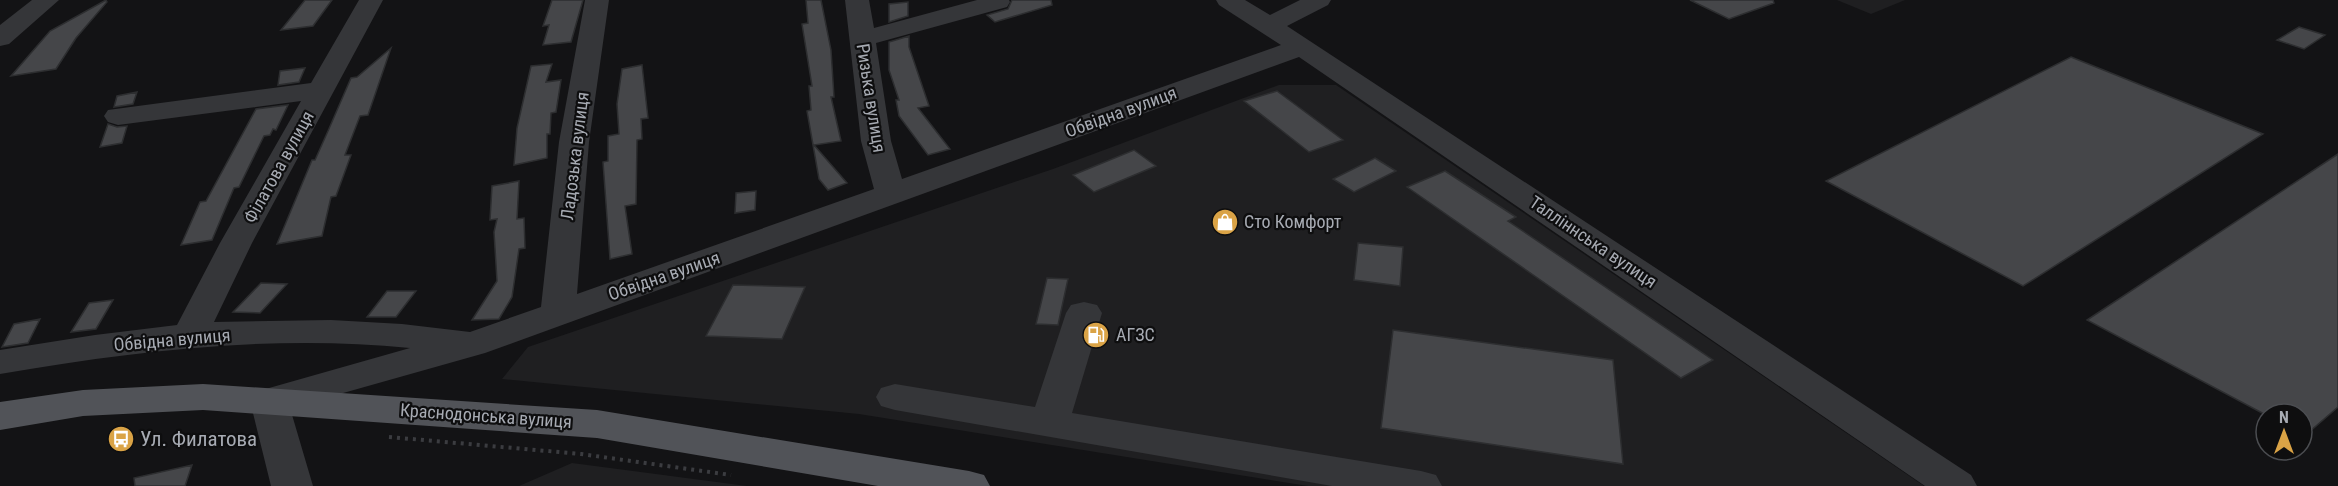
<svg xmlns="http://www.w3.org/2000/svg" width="2338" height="486" font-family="'Roboto Condensed',sans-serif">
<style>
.built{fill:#1f1f21}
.building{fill:#454649;stroke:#2d2e30;stroke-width:1.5}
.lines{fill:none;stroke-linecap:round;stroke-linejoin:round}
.path{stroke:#3b3c40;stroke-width:4;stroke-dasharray:3 5;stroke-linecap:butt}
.minor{fill:#353639;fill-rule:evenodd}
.major{fill:#515358;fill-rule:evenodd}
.labels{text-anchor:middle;stroke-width:4.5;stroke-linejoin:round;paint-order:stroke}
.street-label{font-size:18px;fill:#a7abb3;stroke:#0e0e0f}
.poi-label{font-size:18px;fill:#a7abb3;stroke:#0e0e0f;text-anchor:start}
.near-poi-label{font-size:21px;fill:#a7abb3;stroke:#0e0e0f;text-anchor:start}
</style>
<rect width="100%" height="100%" fill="#131315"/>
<!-- built -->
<path class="built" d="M1837,0H1905L1871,14Z
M1279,85H1336L1924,486H1308L859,414L502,379L528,347L1053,169Z
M572,463L747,486H519Z"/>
<!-- building -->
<path class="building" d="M106,0L107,2L76,38L56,69L11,76L50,31Z
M305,0H332L313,26L281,30Z
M552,0H583L571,42L543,45L549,25L543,26Z
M806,0H821L831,50L834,97H831L841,141L814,145L847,183L828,190L819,179L807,111L811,110L809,86H812L802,24L808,23Z
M1012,0H1051L1052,5L995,22L987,15L1008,9Z
M1690,0H1773L1774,3L1729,19Z
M908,2V16L889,22V4Z
M2299,27L2325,35L2304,49L2277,40Z
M909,36V47L929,106L918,108L950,149L928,155L899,116L896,100H899L889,70V42Z
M391,48L368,115L360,116L345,155H351L336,196L331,197L322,236L277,244L312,160H315L328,131L351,78L357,77Z
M2071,57L2263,134L2023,286L1826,181Z
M552,64L546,82L561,80L556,112L551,113L550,134H547V158L514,165L517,128L531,66Z
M642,65L648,118L641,119L642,139L637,140L636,204L625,206L632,254L610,259L603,162L608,161V136L619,134L617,104L622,69Z
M305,68L299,82L278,85L280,71Z
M1277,91L1343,140L1309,152L1244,101Z
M137,92L133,104L114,107L117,96Z
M288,105L276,130L273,129L270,135L264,136L239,187L234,188L212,240L181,245L200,202L206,201L256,109Z
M108,124L117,127L127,126L122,143L100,147Z
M1134,150L1156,166L1094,192L1073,175Z
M2338,154V407L2302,438V414H2264L2087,320Z
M1375,158L1396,171L1354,192L1333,179Z
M1445,171L1516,217L1508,221L1713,360L1681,378L1407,187Z
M519,181L517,219L524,218L525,248L519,249L512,297L499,319L472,320L497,281L494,232L497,219L490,220L492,186Z
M756,191L755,210L735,213L736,193Z
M1358,243L1403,247L1400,286L1354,280Z
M1047,278L1068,279L1058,325L1036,324Z
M261,283L287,284L260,313L233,312Z
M733,285L805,287L782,339L706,336Z
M387,291H416L396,317H367Z
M113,300L96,329L71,332L89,303Z
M40,319L28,343L2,347L14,324Z
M1393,330L1613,360L1623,464L1381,428Z
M192,465L185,486H135L134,478Z"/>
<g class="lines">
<!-- path -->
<path class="path" d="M389,437L581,454L731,475"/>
<!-- minor -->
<path class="minor" d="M32,0H59L9,44L0,46V25Z
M359,0H383L252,243L214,322L331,320L402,324L470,332L541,307L559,142L585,0H609L589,142L577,294L874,189L861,141L845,0H869L874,28L977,0H1009L1010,2L1007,7L876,43L891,141L902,179L1281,45L1219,5L1216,0H1245L1270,15L1300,0H1331L1328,5L1287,26L1971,475L1977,486H1925L1299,57L485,353L290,408L313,486H271L250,401L255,392L410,348C272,334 135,351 0,374V350L95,335L177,325L220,243L301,101L118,125L108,122L104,116L108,110L311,83Z
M1084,302L1097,305L1102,313L1072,413L1421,471L1436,475L1442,486H1332L895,410L881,406L876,397L881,388L895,384L1035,407L1066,313L1071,305Z"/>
<!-- major -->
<path class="major" d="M203,384L597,410L969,471L984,475L990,486H878L597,438L203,410L83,416L0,430V402L83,390Z"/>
</g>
<!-- icons -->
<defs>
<symbol id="shop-disc" viewBox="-11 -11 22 22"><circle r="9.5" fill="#daa346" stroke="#0e0e0f"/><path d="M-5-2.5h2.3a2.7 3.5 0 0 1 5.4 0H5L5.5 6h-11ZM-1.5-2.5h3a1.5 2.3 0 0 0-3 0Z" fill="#fff"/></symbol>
<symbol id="fuel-disc" viewBox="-11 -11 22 22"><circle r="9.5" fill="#daa346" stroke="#0e0e0f"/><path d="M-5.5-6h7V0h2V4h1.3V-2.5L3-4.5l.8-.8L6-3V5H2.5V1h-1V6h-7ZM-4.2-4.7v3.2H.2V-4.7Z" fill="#fff"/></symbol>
<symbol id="bus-disc" viewBox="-11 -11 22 22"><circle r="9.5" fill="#daa346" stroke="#0e0e0f"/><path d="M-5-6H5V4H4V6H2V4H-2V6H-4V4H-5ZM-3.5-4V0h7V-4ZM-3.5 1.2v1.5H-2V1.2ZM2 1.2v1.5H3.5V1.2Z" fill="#fff"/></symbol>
</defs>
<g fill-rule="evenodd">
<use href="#shop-disc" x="1210" y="207" width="30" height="30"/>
<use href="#fuel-disc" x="1081" y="320" width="30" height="30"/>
<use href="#bus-disc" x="106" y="424" width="30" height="30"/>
</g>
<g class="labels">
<!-- street labels -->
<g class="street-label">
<text transform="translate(871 98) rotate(81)" y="6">Ризька вулиця</text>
<text transform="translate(1121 112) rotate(-20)" y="6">Обвідна вулиця</text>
<text transform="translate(575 156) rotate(-83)" y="6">Ладозька вулиця</text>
<text transform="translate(279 167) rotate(-61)" y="6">Філатова вулиця</text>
<text transform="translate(1593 242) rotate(34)" y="6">Талліннська вулиця</text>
<text transform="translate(664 276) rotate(-19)" y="6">Обвідна вулиця</text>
<text transform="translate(172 340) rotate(-5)" y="6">Обвідна вулиця</text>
<text transform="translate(486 416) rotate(4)" y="6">Краснодонська вулиця</text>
</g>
<!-- poi labels -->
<g class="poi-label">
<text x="1244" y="228">Сто Комфорт</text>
<text x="1116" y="341">АГЗС</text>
</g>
<!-- near-poi labels -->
<g class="near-poi-label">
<text x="140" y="446">Ул. Филатова</text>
</g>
</g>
<!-- north arrow -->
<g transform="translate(2284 432)"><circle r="28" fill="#0e0e0f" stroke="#4b4d51" stroke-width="1.5"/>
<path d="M0-4.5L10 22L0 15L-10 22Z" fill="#daa346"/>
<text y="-9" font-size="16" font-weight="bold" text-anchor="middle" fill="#a7abb3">N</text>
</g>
</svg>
